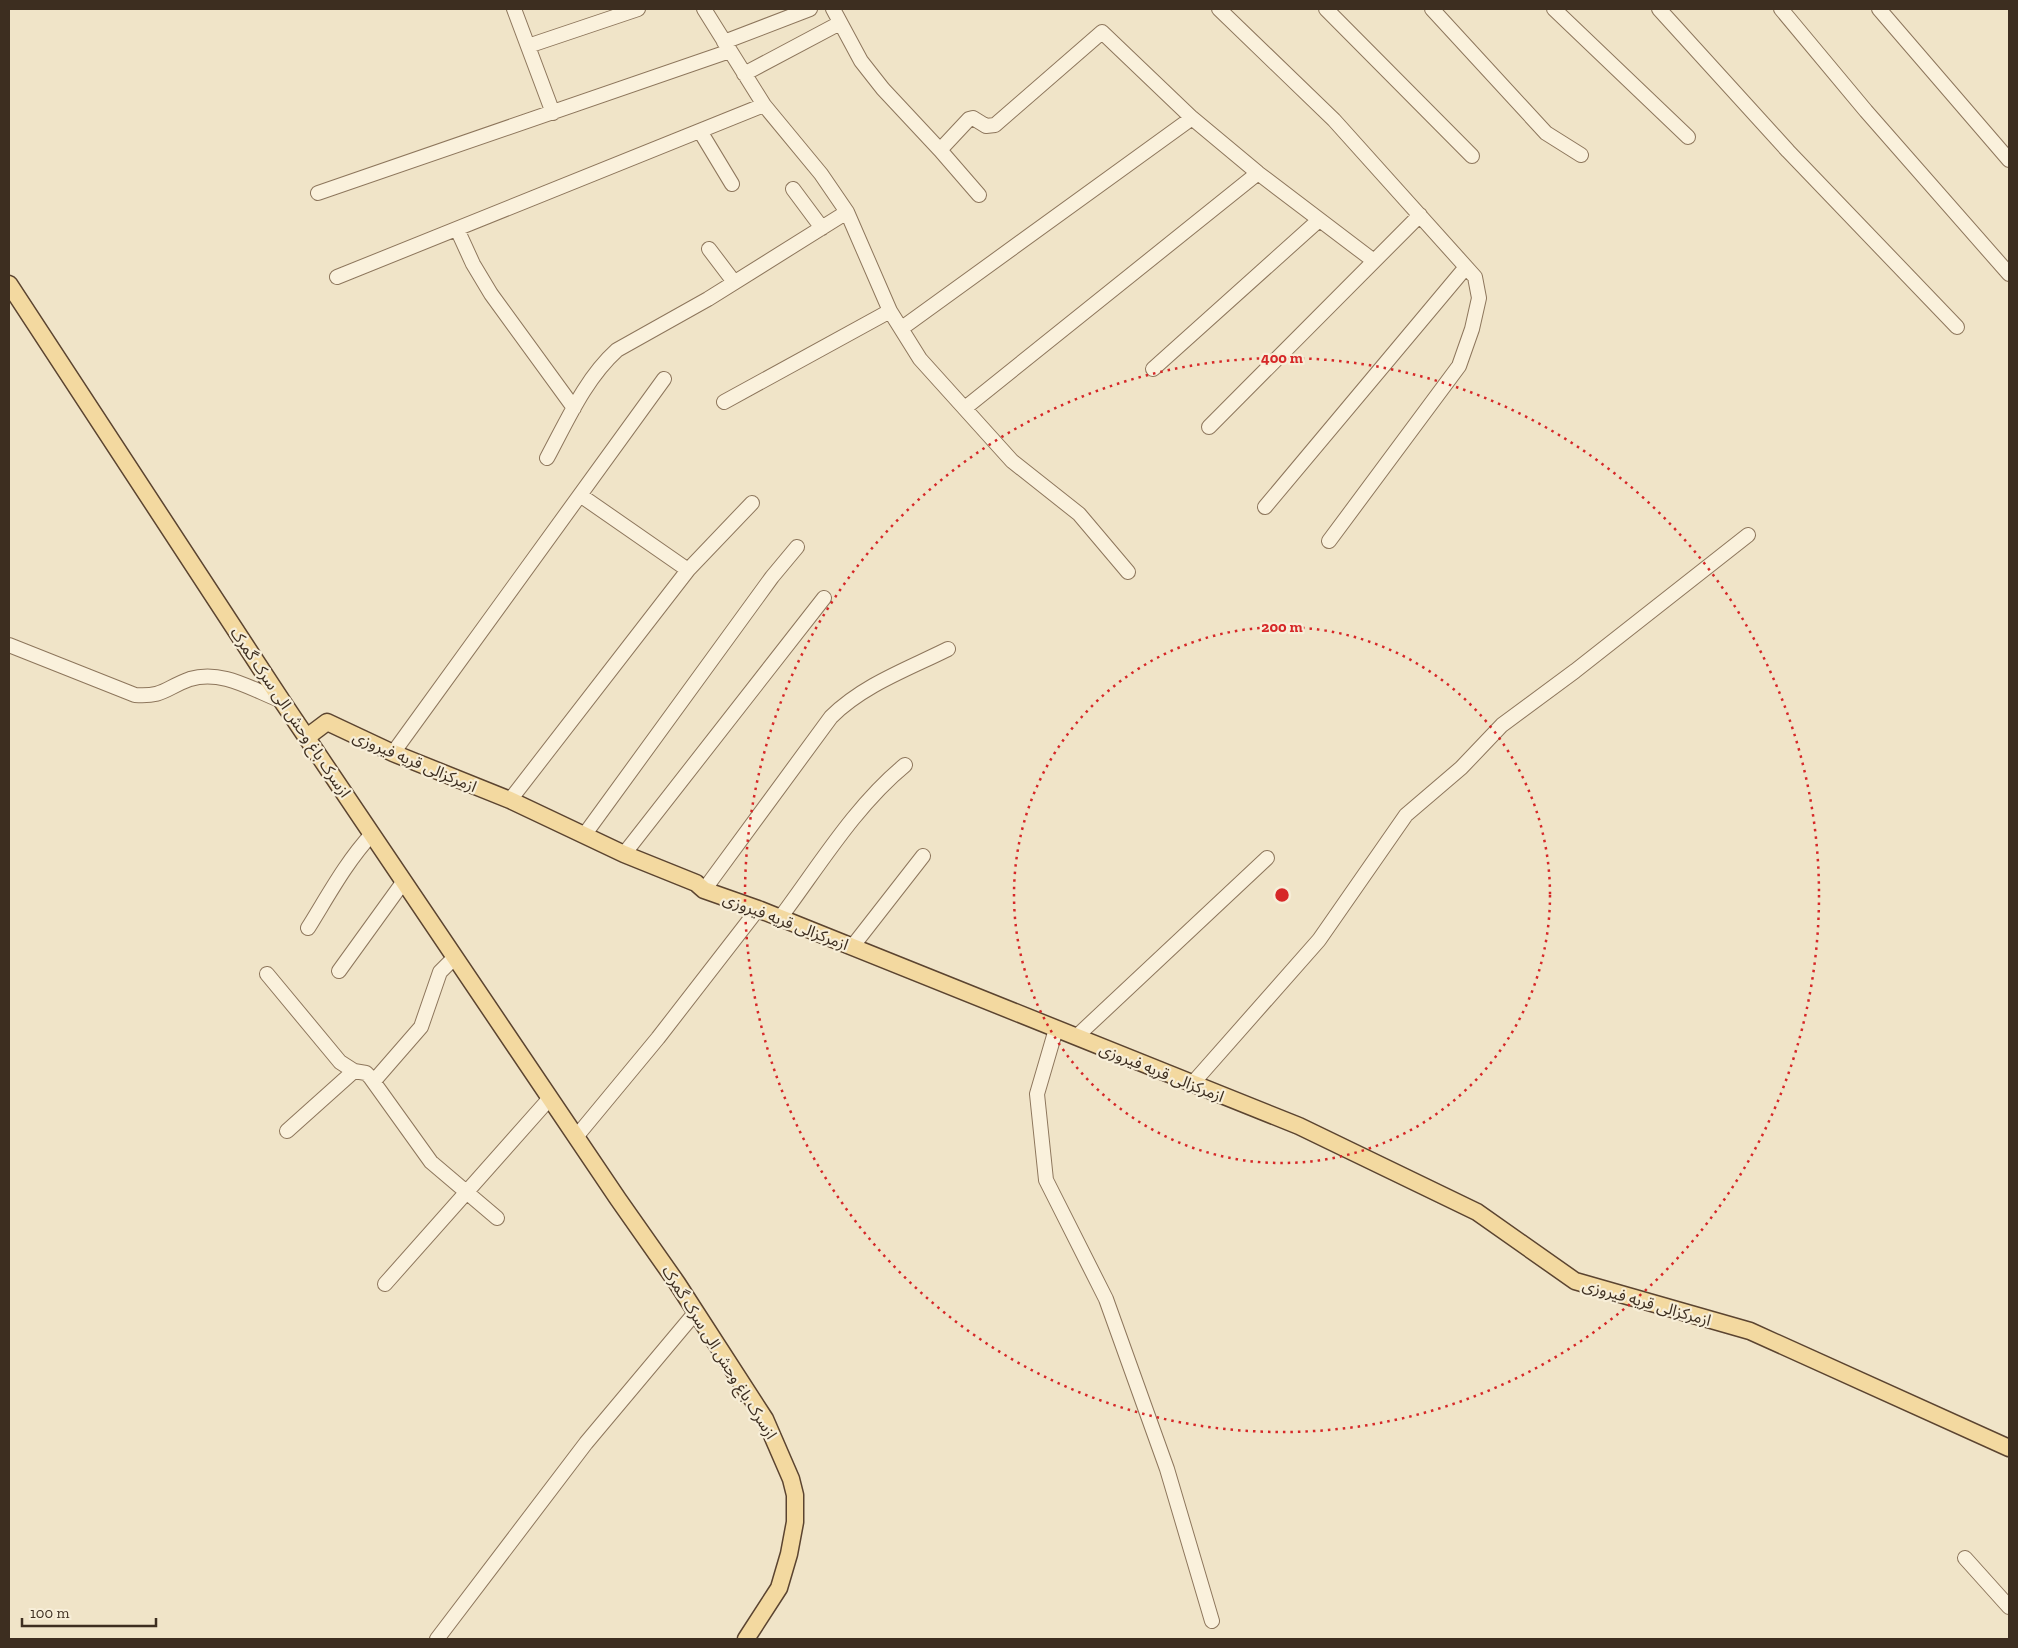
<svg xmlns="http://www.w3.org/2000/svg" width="2018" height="1648" font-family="'Zilla Slab','Noto Sans Arabic',serif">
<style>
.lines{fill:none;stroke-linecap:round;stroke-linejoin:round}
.minor-casing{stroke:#8d765c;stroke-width:16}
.major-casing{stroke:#5b4430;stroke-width:19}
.minor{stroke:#faf1dc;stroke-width:14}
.major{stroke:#f3d9a0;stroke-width:16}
.ring{fill:none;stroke:#d62828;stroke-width:2.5;stroke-dasharray:2.5 5}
.labels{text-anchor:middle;stroke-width:4.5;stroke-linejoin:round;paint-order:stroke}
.street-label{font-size:16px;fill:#3d2e20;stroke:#f7eed8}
.centre{fill:#d62828;stroke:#f7eed8;stroke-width:2.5}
.ring-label{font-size:15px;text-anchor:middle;font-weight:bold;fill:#d62828;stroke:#f7eed8;stroke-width:4.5;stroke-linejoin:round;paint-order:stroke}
</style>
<rect width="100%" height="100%" fill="#f0e4c8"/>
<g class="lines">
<defs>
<path id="minor" d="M514,9L553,113
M704,9L764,105L821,174L847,212L890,311L920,359L1012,461L1079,514L1128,572
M833,9L861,61L883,89L940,150L979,195
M1219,9L1334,120L1475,277L1479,298L1472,329L1459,366L1329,541
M1326,9L1472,156
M1432,9L1546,133L1581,155
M1554,9L1688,137
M1659,9L1788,151L1957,327
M1781,9L1866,111L2009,274
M1879,9L2009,160
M724,42L810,9
M528,46L638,9
M744,74L840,23
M700,131L732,184
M940,150L969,119L973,118L986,126L995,125L1102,32L1192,118L1258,173L1374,261
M793,189L822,228
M318,193L730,51
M457,229L473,264L491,294L574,408
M709,249L734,282
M337,277L764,105
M902,328L1192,118
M1153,369L1319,220
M724,402L890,311
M965,408L1258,173
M1209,427L1420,215
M547,458C567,421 585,379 617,350L708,299L847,212
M580,495L688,570
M1265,507L1466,267
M9,645L135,695C164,697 165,688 190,679C222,669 253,690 282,701
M393,753L664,379
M510,800L688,570L752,503
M585,834L772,577L797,547
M624,854L824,598
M704,890L831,717C863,685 908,669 948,649
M780,918C819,866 855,806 905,765
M308,928C328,896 346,862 372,834
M852,947L923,856
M339,971L404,881
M267,974L340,1062L354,1071L366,1073L370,1077L431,1162L497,1218
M1056,1029L1037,1094L1046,1180L1106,1299L1167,1469L1212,1621
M1076,1037L1267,858
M374,1081L421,1027L440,972L455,957
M1192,1084L1319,940L1406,815L1461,768L1502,725L1575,671L1748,535
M287,1131L354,1071
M576,1137L658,1038L758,909
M385,1284L550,1098
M1965,1558L2009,1607
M437,1639L586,1443L695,1313"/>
<path id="major" d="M9,284L282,701L618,1199L677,1283L765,1419L791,1479L795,1495V1522L789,1554L779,1588L746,1639
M307,737L327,722L393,753L510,800L624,854L696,883L704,890L758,909L1299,1126L1477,1212L1575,1281L1750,1331L2009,1448"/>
</defs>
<!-- minor casing -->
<use href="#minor" class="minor-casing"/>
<!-- major casing -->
<use href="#major" class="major-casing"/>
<!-- minor -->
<use href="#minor" class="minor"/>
<!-- major -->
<use href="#major" class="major"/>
</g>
<!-- distance rings -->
<g class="ring">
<circle cx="1282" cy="895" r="268"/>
<circle cx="1282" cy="895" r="537"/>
</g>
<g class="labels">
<!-- street labels -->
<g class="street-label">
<text transform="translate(291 712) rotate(56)" y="6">ازسرک باغ وحش الی سرک گمرک</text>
<text transform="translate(415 761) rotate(23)" y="6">ازمرکزالی قریه فیروزی</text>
<text transform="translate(786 921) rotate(21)" y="6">ازمرکزالی قریه فیروزی</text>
<text transform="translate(1162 1072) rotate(22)" y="6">ازمرکزالی قریه فیروزی</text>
<text transform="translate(1647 1302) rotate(16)" y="6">ازمرکزالی قریه فیروزی</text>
<text transform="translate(720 1352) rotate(58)" y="6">ازسرک باغ وحش الی سرک گمرک</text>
</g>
</g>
<circle cx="1282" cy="895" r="8" class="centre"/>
<g class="ring-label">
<text x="1282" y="363">400 m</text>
<text x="1282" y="632">200 m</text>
</g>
<!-- border -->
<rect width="2018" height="1648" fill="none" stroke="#3d2e20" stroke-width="20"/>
<!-- scale -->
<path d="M22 1618v8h134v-8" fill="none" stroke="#3d2e20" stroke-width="2.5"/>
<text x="30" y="1618" font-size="15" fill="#3d2e20" stroke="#f7eed8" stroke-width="4" paint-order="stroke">100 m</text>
</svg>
